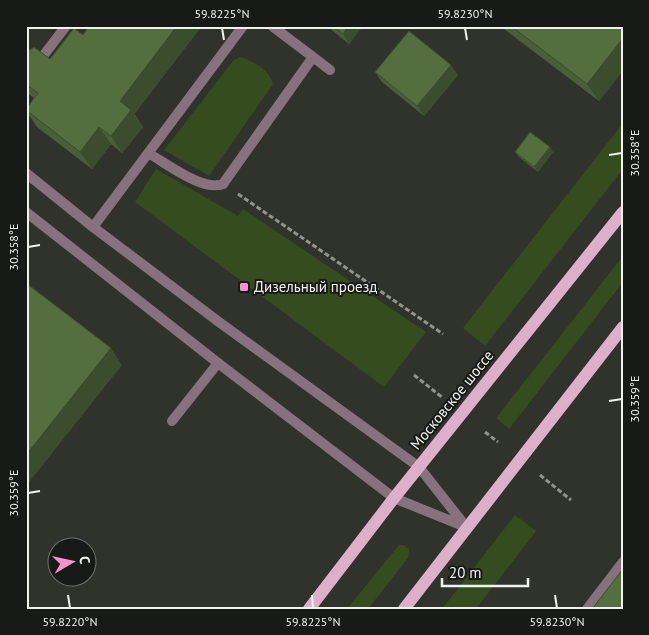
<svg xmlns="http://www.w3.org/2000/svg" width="649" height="635" font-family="'PT Sans',sans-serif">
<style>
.green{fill:#354c1f}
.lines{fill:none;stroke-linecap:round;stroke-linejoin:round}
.path{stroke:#91948e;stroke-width:3;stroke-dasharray:5 2.5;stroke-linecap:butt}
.service{stroke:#87717d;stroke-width:10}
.tertiary{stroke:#87717d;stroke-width:10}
.primary{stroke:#ddafc9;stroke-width:12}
.wall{fill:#495f37}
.shaded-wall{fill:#3c4d2d}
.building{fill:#556e40;stroke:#3c4d2d}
.ticks{fill:none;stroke:#f0f2ee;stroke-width:2}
.poi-dot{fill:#f790ce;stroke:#181a17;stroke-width:2}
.labels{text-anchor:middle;stroke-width:4;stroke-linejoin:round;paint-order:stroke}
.poi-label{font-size:15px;fill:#f0f2ee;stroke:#181a17;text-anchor:start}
.street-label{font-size:15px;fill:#f0f2ee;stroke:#181a17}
.neatline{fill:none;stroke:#f0f2ee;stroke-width:2}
.ticks-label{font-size:12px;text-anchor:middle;fill:#f0f2ee}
</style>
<rect width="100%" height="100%" fill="#2f332c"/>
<!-- green -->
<path class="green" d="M240,57C253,61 270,70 273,84L209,176L164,150L233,61Z
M623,123V169L485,346L463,328Z
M156,169L238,216L243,209L426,332L384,387L135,202Z
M623,256V282L509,429L496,418Z
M515,515L536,531L476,609H442Z
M399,545H403L409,549L408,558L368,609H347Z"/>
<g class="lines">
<!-- path -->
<path class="path" d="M238,194L443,334
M414,375L443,398
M485,432L498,442
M540,475L571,500"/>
<!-- service -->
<path class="service" d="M313,57L330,70
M40,60L66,26
M148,153C166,163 203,192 223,184L313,57L272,26
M93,227L243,26
M172,421L218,363
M587,609L623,562"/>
<!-- tertiary -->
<path class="tertiary" d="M26,173L93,227L219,322L419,467L467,528
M26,212L218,363L394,498L466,527"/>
<!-- primary -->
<path class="primary" d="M309,609L394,498L623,212
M404,609L623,327"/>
</g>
<!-- wall -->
<path class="wall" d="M327,26H363L349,44Z
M500,26H623V70L599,101Z
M83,35L143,127L122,153L111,144L92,169L37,127L26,111L34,98L26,92V44L30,50L50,59Z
M375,72L458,75L424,116L382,82Z
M515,152H553L538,172L519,157Z"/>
<!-- shaded-wall -->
<path class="shaded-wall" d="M177,26H202L134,115L143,127L122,153L111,136L120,101Z
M348,26H363L349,44L343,34Z
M623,38V70L599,101L587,84Z
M26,44L35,56L26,52Z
M451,65L458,75L424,116L417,106Z
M99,127L111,144L92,169L80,152Z
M550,147L553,152L538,172L534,167Z
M111,348L122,365L26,486V455Z"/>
<!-- building -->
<path class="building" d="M89,26H177L120,101L131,110L111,136L99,127L80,152L26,110V109L38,93L26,84V49L30,50L34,47L50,59L74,28L83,35Z
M333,26H348L343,34Z
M511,26H623V38L587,84Z
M409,31L451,65L417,106L375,72Z
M530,132L550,147L534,167L515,152Z
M26,283L111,348L26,455Z
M623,569V609H592Z"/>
<!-- ticks -->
<path class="ticks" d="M222,28L224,40M465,28L467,40M609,155L622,153M28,247L40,245M609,401L622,399M28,493L40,491M68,595L70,608M312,595L313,608M555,595L557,608"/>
<!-- markers -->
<rect class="poi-dot" x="239" y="282" width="10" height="10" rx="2.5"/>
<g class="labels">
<!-- poi labels -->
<g class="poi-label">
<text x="254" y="292">Дизельный проезд</text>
</g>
<!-- street labels -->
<g class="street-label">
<text transform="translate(452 400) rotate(-51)" y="5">Московское шоссе</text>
</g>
</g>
<!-- border -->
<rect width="649" height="635" fill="none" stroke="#181a17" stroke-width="55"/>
<!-- north arrow -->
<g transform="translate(72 562) rotate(81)"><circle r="24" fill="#181a17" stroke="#6e706d"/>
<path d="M0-4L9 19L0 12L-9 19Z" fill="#f790ce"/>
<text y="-8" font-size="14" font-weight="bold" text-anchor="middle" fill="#f0f2ee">С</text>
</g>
<!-- scale -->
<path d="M442 578v8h86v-8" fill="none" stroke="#f0f2ee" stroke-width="2.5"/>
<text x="449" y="578" font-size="15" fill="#f0f2ee" stroke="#181a17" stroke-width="4" paint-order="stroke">20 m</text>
<rect x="28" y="28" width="594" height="580" class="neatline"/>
<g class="ticks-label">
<text x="222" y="18">59.8225°N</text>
<text x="465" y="18">59.8230°N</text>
<text transform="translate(635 153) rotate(-90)" y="4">30.358°E</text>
<text transform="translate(14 247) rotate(-90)" y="4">30.358°E</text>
<text transform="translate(635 399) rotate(-90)" y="4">30.359°E</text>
<text transform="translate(14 493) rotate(-90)" y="4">30.359°E</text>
<text x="70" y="626">59.8220°N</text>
<text x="313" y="626">59.8225°N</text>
<text x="557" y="626">59.8230°N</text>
</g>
</svg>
